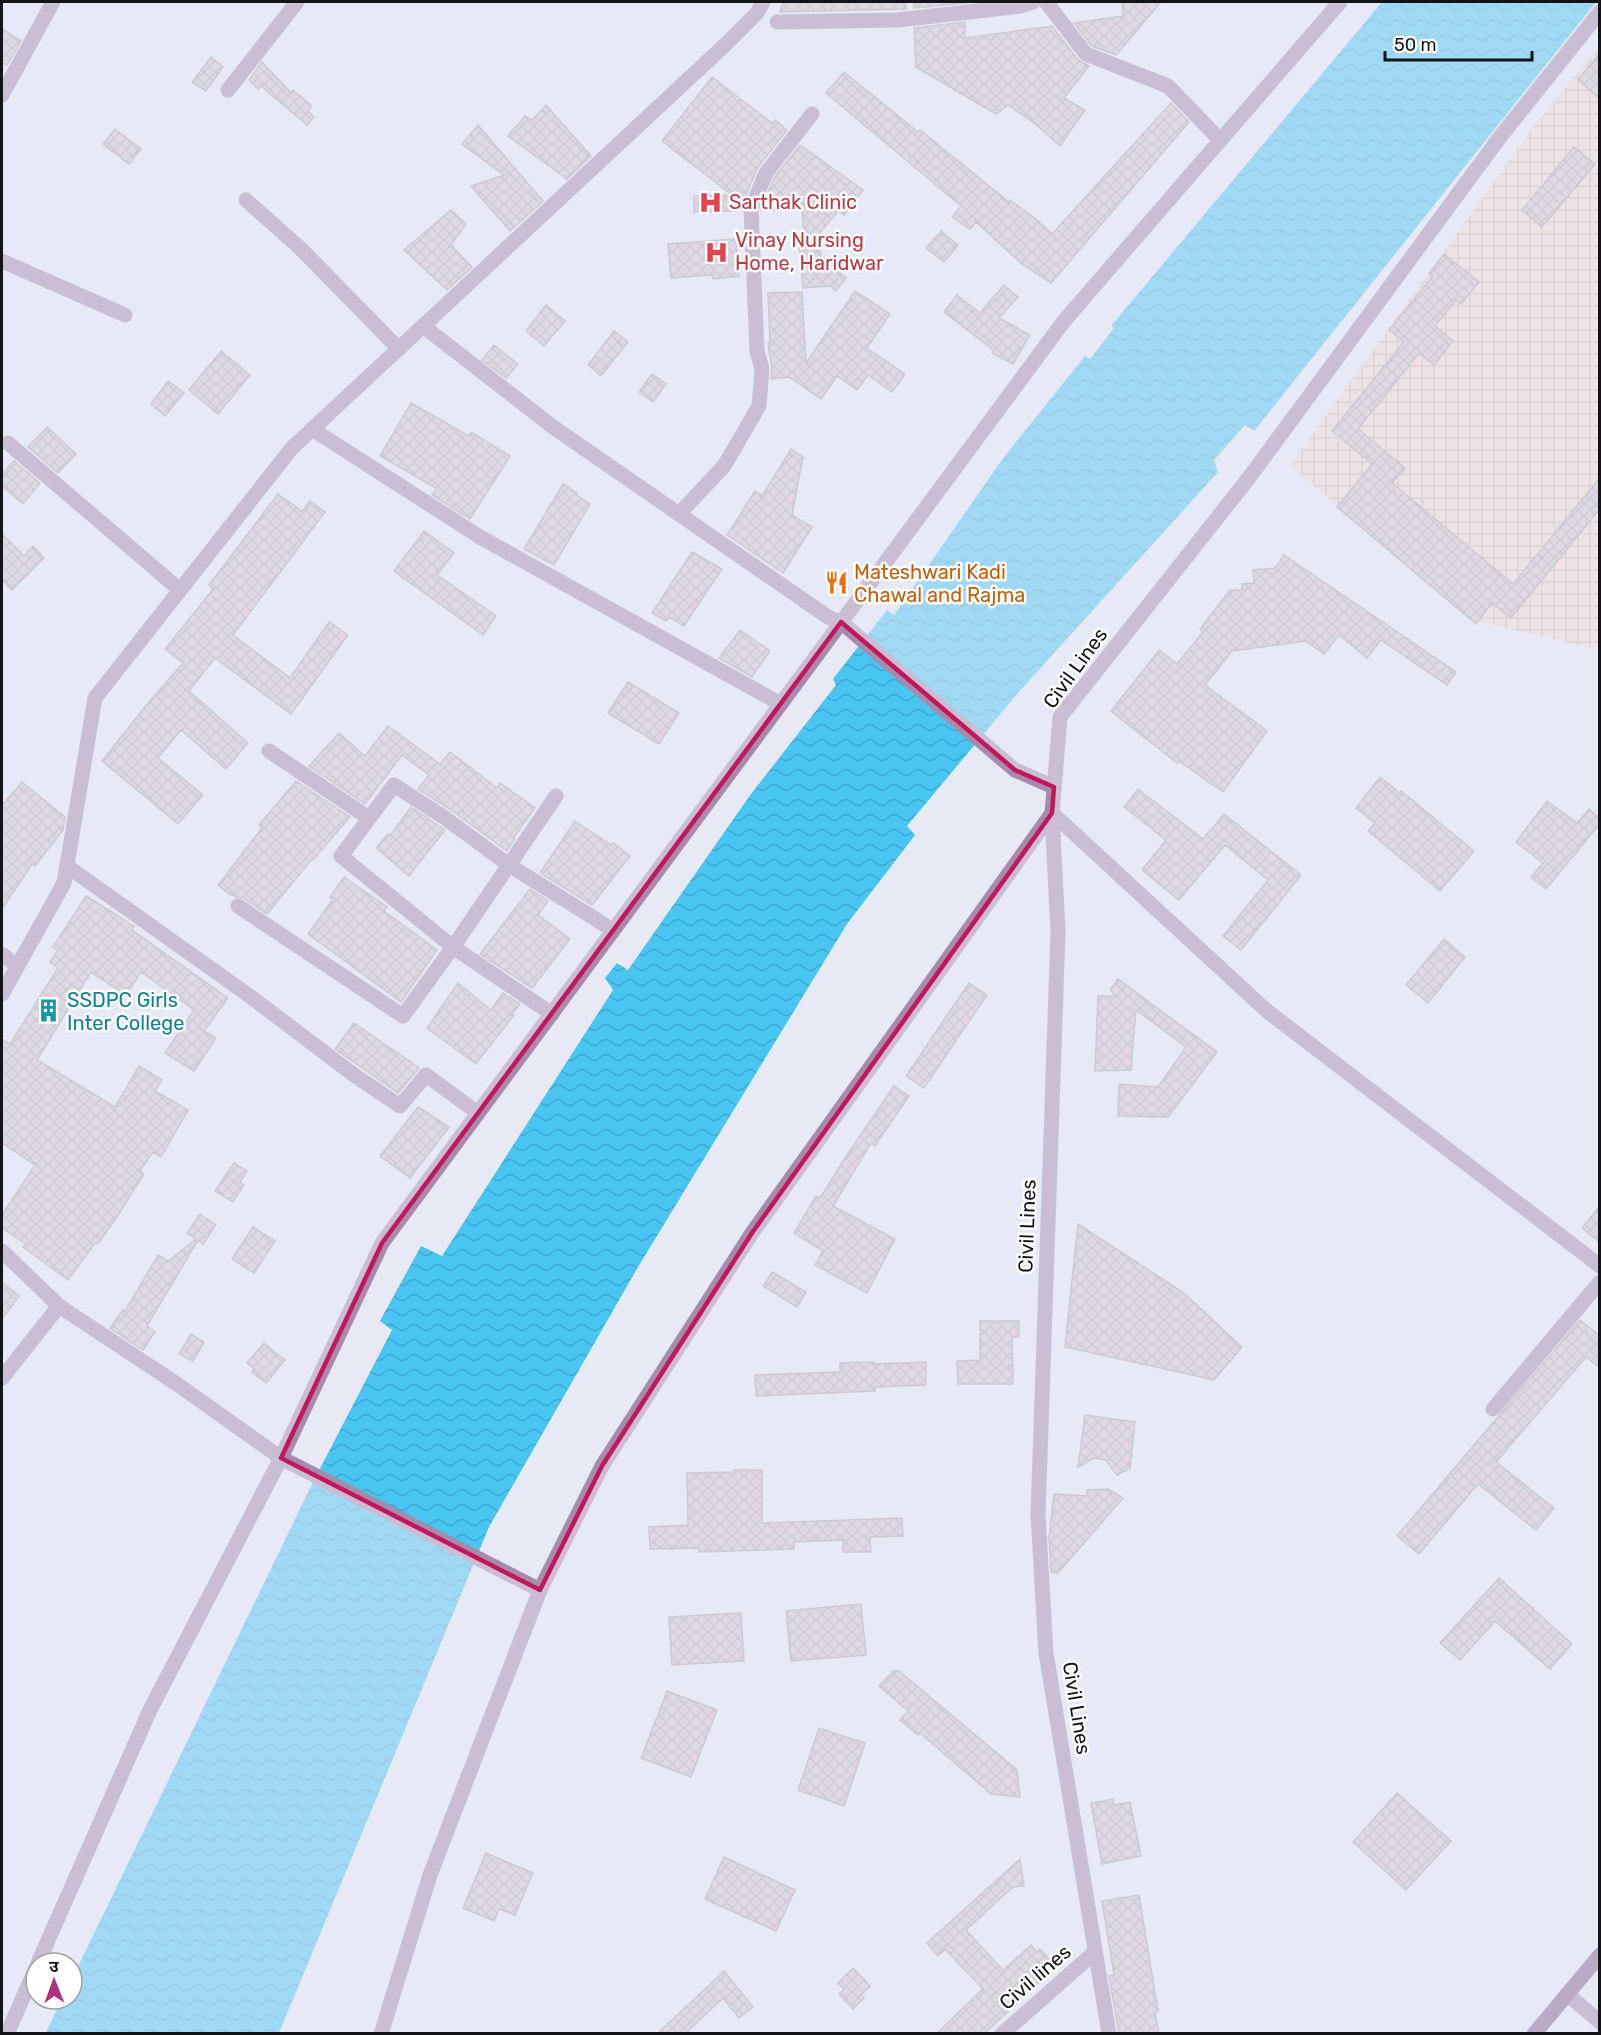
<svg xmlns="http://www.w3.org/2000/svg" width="1601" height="2035" font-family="Rubik,'Noto Sans Devanagari',sans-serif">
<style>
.industrial{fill:url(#industrial-grid)}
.water{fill:url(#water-waves)}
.building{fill:url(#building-cross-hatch);stroke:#aea3a9;stroke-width:1.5}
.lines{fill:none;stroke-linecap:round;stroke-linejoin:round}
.minor{stroke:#a68bac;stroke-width:15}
.tertiary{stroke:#a68bac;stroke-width:15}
.secondary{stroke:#845d8c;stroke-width:15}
.marked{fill:none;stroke:#c2185b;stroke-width:4.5;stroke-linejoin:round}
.labels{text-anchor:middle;stroke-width:5;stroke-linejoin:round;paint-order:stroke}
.health-label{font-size:20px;fill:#be3a42;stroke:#fff;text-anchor:start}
.food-label{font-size:20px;fill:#c56008;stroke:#fff;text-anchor:start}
.street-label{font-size:20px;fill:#131418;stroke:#fff}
.culture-label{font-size:20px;fill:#0d838f;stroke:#fff;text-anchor:start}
</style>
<defs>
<pattern id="industrial-grid" width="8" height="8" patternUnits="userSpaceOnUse" patternTransform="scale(1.5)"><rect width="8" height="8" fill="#f3dad1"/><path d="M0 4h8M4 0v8" fill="none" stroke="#cfbab3"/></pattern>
<pattern id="water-waves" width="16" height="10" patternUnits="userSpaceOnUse" patternTransform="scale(1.5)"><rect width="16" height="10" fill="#49c5f1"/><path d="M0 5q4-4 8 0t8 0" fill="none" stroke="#3fa8ce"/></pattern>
<pattern id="building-cross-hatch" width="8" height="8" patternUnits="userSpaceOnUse" patternTransform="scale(1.5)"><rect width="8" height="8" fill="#d0c3c9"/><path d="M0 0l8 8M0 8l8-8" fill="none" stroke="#b2a7ac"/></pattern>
</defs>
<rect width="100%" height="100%" fill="#e7e9f5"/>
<!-- industrial -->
<path class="industrial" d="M1599,47V650L1477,621L1290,466L1537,122Z"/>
<!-- water -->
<path class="water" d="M1382,2H1596L1254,431L1245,425L1214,460L1218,472L1017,694L907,826L915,835L847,924L638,1267L489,1527L279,2033L45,2034L62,1999H72V1979L313,1482L392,1330L380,1321L421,1246L442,1256L613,990L605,978L617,963L628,970L751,794L836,685L833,679L887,610L894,615L1004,457L1085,356L1090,359L1114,328L1111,326Z"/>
<!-- building -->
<path class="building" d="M783,2H905L906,9L780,12Z
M913,2H965V3L914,8Z
M1122,2H1161L1116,55L1092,46L1074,23L1123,16Z
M965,22V38L1052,26L1078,60L1089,66L1064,98L1085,110L1060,146L1034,123L1008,105L996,114L916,67L914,28Z
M2,29L21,41L7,65L2,62Z
M1599,54V98L1578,80Z
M211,57L223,67L206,91L192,82Z
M262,62L291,93L293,90L312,106L308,111L314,117L307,125L261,86L258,89L249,80Z
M844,72L918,132L920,130L1009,202L1010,200L1036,219L1052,234L1171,103L1189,122L1051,283L1022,264L976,222L970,229L952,217L961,206L826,93Z
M712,77L772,123L775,120L787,130L758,167L745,197L737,191V211L694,212V196L732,195L662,141Z
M546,105L591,156L567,179L508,136L525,116L532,120Z
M478,125L543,201L510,231L471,186L504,175L462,144Z
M115,129L141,149L129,164L103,144Z
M800,145L863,190L844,215L838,211L819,234L821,258L846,278L836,291L830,286L803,288L798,233H804L802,210H761L774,178Z
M1574,147L1595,164L1542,227L1522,210Z
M451,210L466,224L451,245L472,267L447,290L404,250Z
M941,231L958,245L944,262L926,248Z
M736,239L739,276L713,279V275L671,278L668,244Z
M1444,254L1479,282L1461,304L1456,300L1435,326L1453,341L1434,365L1419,353L1358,429L1405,468L1392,483L1513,584L1599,479V510L1511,618L1492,603L1476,624L1337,507L1372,464L1332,431L1404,342L1389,330L1433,276L1429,273Z
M1004,285L1018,297L999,318L1030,335L1013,364L992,353L993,350L944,312L957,295L980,313Z
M855,291L890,314L867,348L905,374L892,392L868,375L857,390L837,376L821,399L789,377L771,379L772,369L768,343H770L768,293L802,292L806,363Z
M546,305L565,321L544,346L526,331Z
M614,331L628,342L601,376L588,365Z
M494,345L518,364L506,378L482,360Z
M221,351L250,375L218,414L189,390Z
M652,374L666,384L653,402L639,392Z
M168,381L184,393L165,416L151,404Z
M411,403L469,436L471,432L510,456L470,519L432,495L436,488L380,456Z
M47,427L76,454L58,473L28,447Z
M791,449L803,457L792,515L812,527L783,573L727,535L755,491L762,496Z
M14,461L40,483L23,504L2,486V474Z
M563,484L577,493L576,495L590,504L554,565L524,549Z
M278,494L302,511L310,501L325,512L233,635L290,678L329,622L348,635L291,714L215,658L189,691L248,743L226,769L181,730L158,758L203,795L178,824L102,761L149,702L183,663L165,649L213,589L209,585Z
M424,531L454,553L437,575L496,616L483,635L394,571Z
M2,534L24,556L33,546L44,558L12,590L2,580Z
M692,552L722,569L684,626L669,617L666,621L652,613Z
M1284,555L1456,672L1447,685L1381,640L1367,658L1339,635L1324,654L1306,641L1232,651L1205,685L1267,731L1223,792L1179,761L1177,763L1111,711L1159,650L1177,664L1203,632L1200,629L1230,590H1242V584L1254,583L1253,570L1275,568Z
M740,630L770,651L752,677L719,658Z
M628,682L679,713L659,744L608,713Z
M388,726L440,764L450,752L497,788L500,783L535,808L514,837L515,838L507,851L451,810L418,789L429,775L402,755L365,804L309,766L339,733L365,756Z
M1380,777L1400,793L1401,791L1474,851L1440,891L1368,831L1375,823L1356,808Z
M296,781L350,817L313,860L312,859L267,914L243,898L236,897L232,894L231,895L218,885L262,828L259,825Z
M22,782L65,817L63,830L35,866L32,864L2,909V805Z
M1138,789L1203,839L1224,814L1301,875L1241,950L1223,936L1268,880L1225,845L1179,900L1142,870L1166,840L1124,807Z
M1547,801L1577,823L1589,809L1599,818V825L1546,889L1531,877L1543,863L1516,842Z
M411,807L445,830L409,876L376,848L388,834L390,836Z
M575,821L611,845L613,843L630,856L592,905L540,873Z
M344,877L387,907L384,911L437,950L401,1002L308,934L333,899L330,897Z
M530,889L548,901L538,915L570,939L532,988L480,954Z
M86,896L134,926L132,930L228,998L204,1031L216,1038L194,1071L165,1053L194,1010L141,972L126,995L91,972L37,1060L115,1107L139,1066L162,1080L155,1091L188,1110L161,1157L153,1152L140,1171L144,1174L120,1212L98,1244L95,1243L68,1280L23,1247L26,1244L2,1228V1215L35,1165L2,1143V1039L10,1044L58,968L50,962L58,950L53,947Z
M1444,939L1465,957L1428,1003L1406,985Z
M1118,979L1217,1052L1168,1117L1118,1116L1119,1084L1158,1087L1186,1047L1136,1010L1131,1070L1095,1071L1098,996H1117L1110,990Z
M458,983L491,1010L503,993L520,1004L512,1014L514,1015L476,1064L427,1028Z
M969,983L987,995L924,1088L906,1076Z
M354,1023L419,1068L398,1093L335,1049Z
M894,1086L909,1096L875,1146L871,1143L833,1206L895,1239L867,1293L815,1265L823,1251L794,1233L816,1196L820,1198L845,1158Z
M418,1107L449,1127L410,1178L380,1156Z
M234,1163L247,1171L240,1182L244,1185L233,1202L215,1191Z
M1599,1207V1242L1582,1228Z
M200,1214L216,1225L203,1244L198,1240L147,1326L155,1332L143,1350L110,1328L123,1310L125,1311L158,1255L168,1261L196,1239L187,1233Z
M1078,1224L1184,1293L1242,1347L1214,1380L1065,1347Z
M253,1227L275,1241L254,1273L232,1259Z
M772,1272L806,1292L797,1307L763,1286Z
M2,1282L19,1296L2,1319Z
M1580,1320L1599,1335V1367L1586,1357L1496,1462L1554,1508L1536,1530L1478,1484L1419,1554L1397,1536Z
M980,1321H1019V1337H1012L1013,1384H958L957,1361L980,1360Z
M191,1334L204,1342L193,1361L179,1354Z
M264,1343L285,1360L266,1383L252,1372L254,1369L247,1363Z
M874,1362V1364L926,1362V1385L875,1387V1391L756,1396L755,1375L840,1372V1363Z
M1085,1415L1135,1422L1130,1468L1117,1475L1106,1460L1094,1458L1078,1467Z
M734,1470H762V1523L902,1518L903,1536L870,1537L871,1552H843V1540L794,1542V1549L699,1552V1548L650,1549L649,1527L688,1525L687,1473L734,1472Z
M1108,1489L1123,1498L1058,1573L1051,1572L1049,1537L1054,1494L1086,1496L1087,1490Z
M1499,1578L1572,1644L1550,1669L1495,1621L1460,1660L1440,1643Z
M861,1604L866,1655L791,1661L786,1611Z
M741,1613L744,1661L672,1665L669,1617Z
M893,1671H899L1017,1770L1020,1797L991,1794L920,1733L918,1735L900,1720L908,1711L879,1686Z
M667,1691L717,1710L691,1777L641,1758Z
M819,1728L865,1743L844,1806L798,1790Z
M1397,1793L1451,1841L1406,1890L1353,1842Z
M1113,1799L1114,1805L1130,1802L1141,1856L1102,1864L1091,1803Z
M486,1853L533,1873L515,1915L499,1909L494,1921L463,1908Z
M724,1857L795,1890L776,1931L705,1899Z
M1020,1859L1024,1886L1013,1887L966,1930L1003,1970L1031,1945L1037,1952L1040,1949L1056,1966L984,2034H936L983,1989L945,1949L938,1956L927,1943Z
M1139,1895L1158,2011L1155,2012L1159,2034H1119L1109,1976L1114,1975L1102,1901Z
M853,1968L870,1986L861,1995L864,1998L853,2009L839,1994L844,1989L838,1983Z
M724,1971L753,2007L739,2018L723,1998L685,2034H657Z"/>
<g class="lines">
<!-- minor -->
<path class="minor" d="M1046,2L1086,54L1168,86L1220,140
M777,22L898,20L1021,6L1033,2
M228,90L297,2
M2,95L53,2
M246,200L300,248L399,349
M2,261L125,315
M423,326L553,427L828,617L841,622L1015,770L1054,787
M312,429L480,537L781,704
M8,443L180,590
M679,514L724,466L759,406L762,369L757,351L751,209L766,173L812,114
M269,751L369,818
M556,796L453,947L341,856L394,785L445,818L509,865L605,925
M1052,813L1267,1011L1600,1266
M67,866L251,997L354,1075L400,1106L426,1075L478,1113
M238,906L403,1016L453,947L552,1014
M2,954L17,966
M2,1378L59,1306
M1493,1409L1600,1282
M1567,1994L1600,2022
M1002,2034L1095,1952"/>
<!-- tertiary -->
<path class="tertiary" d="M2,994L64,883L95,698L292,448L726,44L757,13L763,2
M2,1251L59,1306L177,1384L281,1458L540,1590
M38,1963L150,1710L281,1458L382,1243L1064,321L1340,2
M7,2034L36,1968
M381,2034L430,1875L540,1590L602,1466L752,1233L1052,813
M1109,2034L1046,1653L1038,1514L1058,932L1052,813L1060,717L1248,479L1500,137L1600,12"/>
<!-- secondary -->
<path class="secondary" d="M1534,2034L1600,1955"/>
</g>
<!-- marked area -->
<path d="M0 0H1601V2035H0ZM841,622L1015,770L1054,787L1052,813L752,1233L602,1466L540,1590L281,1458L382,1243Z" fill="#e7e9f5" fill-opacity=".55" fill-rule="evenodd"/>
<path class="marked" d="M841,622L1015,770L1054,787L1052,813L752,1233L602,1466L540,1590L281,1458L382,1243Z"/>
<!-- icons -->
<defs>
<symbol id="hospital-bare" viewBox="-9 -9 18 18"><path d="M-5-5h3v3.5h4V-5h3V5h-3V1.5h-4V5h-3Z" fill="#e0444e" stroke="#fff" stroke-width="2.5" paint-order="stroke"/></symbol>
<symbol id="restaurant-bare" viewBox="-9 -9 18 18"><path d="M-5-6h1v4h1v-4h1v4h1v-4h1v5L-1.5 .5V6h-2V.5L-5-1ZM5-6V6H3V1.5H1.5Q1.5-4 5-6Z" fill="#e8710a" stroke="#fff" stroke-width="2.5" paint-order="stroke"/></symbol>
<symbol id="building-bare" viewBox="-9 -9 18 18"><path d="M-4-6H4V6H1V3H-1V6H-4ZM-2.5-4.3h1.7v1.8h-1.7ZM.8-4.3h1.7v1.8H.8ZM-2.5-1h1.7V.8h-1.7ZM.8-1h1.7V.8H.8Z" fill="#0f9aa8" stroke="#fff" stroke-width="2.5" paint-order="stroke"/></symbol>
</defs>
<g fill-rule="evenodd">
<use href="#hospital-bare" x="694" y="186" width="33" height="33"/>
<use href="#hospital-bare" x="700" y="236" width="33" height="33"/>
<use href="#restaurant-bare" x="820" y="566" width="33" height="33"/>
<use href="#building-bare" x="32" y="994" width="33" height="33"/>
</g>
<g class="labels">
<!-- health labels -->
<g class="health-label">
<text x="729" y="209">Sarthak Clinic</text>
<text x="735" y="247">Vinay Nursing<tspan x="735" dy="23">Home, Haridwar</tspan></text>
</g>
<!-- food labels -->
<g class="food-label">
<text x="854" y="579">Mateshwari Kadi<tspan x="854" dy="23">Chawal and Rajma</tspan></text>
</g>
<!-- street labels -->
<g class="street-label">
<text transform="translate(1075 668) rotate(-54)" y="7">Civil Lines</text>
<text transform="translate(1027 1226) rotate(-88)" y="7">Civil Lines</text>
<text transform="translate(1077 1708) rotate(81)" y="7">Civil Lines</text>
<text transform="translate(1035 1977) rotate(-41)" y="7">Civil lines</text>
</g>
<!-- culture labels -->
<g class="culture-label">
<text x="67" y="1007">SSDPC Girls<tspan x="67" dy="23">Inter College</tspan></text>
</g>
</g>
<!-- border -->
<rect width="1601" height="2035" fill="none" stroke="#131418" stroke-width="6"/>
<!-- north arrow -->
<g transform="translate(54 1981) rotate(359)"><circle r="28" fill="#ffffff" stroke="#a1a1a3" stroke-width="1.5"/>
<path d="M0-4.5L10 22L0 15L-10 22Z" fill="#af3282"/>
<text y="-9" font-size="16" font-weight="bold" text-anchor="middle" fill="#131418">उ</text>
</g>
<!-- scale -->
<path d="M1385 51v9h147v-9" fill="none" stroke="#131418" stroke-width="3"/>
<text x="1394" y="51" font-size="18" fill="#131418" stroke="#ffffff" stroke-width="4.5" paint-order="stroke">50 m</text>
</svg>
